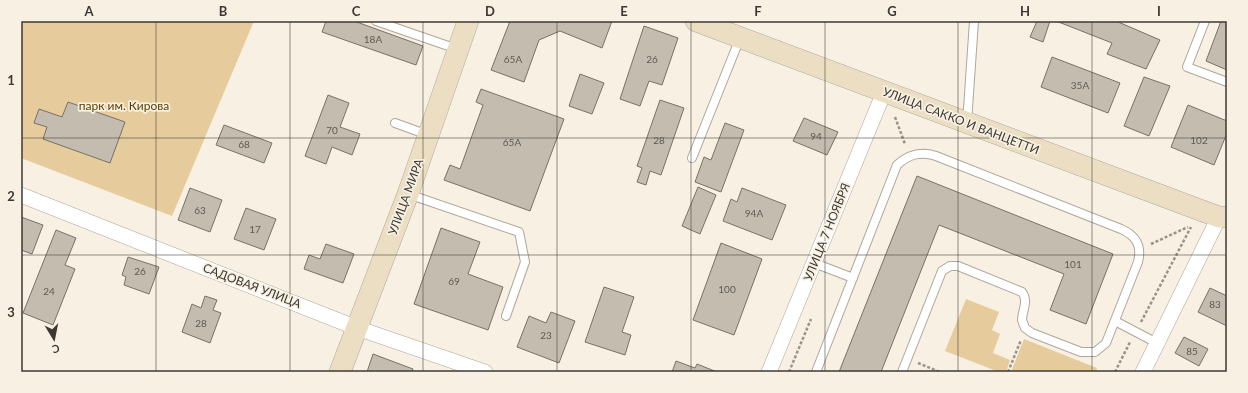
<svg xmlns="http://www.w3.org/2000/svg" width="1248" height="393" font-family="Lato,sans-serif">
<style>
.green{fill:#e6cc9c}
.building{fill:#c4bdaf;stroke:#787165}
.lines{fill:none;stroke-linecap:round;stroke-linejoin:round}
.lane-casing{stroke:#aea79a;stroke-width:10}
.street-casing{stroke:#aea79a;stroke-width:16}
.secondary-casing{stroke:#aea79a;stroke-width:22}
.path{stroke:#99938a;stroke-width:2.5;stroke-dasharray:3 2;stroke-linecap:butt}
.lane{stroke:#fff;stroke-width:8}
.street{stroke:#fff;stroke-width:15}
.secondary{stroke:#ebdec3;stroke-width:21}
.grid{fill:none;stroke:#3c3934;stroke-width:1;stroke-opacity:0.55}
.labels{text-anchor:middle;stroke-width:3.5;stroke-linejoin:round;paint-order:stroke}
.number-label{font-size:10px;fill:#5e5a53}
.park-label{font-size:12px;fill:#5b4100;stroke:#f8f0e2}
.street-label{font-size:12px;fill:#3c3934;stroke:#f8f0e2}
.neatline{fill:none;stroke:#3c3934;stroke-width:1.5}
.grid-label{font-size:13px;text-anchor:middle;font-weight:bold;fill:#3c3934}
</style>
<rect width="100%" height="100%" fill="#f8f0e2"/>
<!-- green -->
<path class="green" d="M21,21H254L172,216L21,158Z
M966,299L999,312L992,330L1000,334L993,353L1010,360L1006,372H999L945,351Z
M1024,339L1097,368L1096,372H1011Z"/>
<!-- building -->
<path class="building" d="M326,21H354L423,46L416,65L322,32Z
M510,21H612L602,48L560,31L539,40L524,82L491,70Z
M1037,21H1050L1043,42L1030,37Z
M1056,21H1116L1160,40L1146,69L1107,54L1112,43Z
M1221,21H1227V70L1206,61Z
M644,26L678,38L662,85L649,81L640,106L620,99Z
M1052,57L1120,83L1108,113L1041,87Z
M580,74L604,83L592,114L569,106Z
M1144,77L1170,86L1149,136L1124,126Z
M481,89L564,119L530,211L444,180L450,165L460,169L483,105L476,102Z
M328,95L349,103L340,127L360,134L352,155L332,147L326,164L305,156Z
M660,100L684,108L661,175L650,171L646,185L637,182L642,168L637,166Z
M68,102L125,122L110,163L43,139L47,127L34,123L39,109L62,117Z
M1188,105L1227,121V133L1214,165L1171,147Z
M804,118L838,132L827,155L793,141Z
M725,123L744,130L721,192L695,182L704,157L711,160Z
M224,125L272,143L264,163L216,145Z
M917,176L1113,254L1086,324L1050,310L1064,274L939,225L881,372H839Z
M698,187L716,195L700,234L682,226Z
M190,188L222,200L210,232L178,220Z
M742,188L786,205L772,240L723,221L731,199L737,202Z
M246,208L276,219L264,250L234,239Z
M21,217L43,225L32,254L21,250Z
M441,228L480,242L468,274L503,287L488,330L414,304Z
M56,230L76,238L65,265L75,269L53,325L23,313Z
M721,243L762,259L734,335L693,320Z
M326,244L354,254L343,283L304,269L309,255L320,259Z
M128,257L159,267L149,294L124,285L126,277L122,275Z
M604,287L634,297L622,332L631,335L625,355L585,342Z
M1210,288L1227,296V326L1198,312Z
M205,296L217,300L213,310L221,313L210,343L182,332L192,304L201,308Z
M551,312L575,321L559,363L517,347L529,316L546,323Z
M1184,337L1208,349L1199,366L1175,353Z
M373,354L413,369L412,372H367Z
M676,361L695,368L697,364L717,372H672Z"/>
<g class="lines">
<defs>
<path id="lane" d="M376,21L457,49
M1205,21L1187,67L1227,82
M395,123L428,135
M967,123L974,21
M692,158L740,38
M408,194L519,232L525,262L506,316
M814,263L853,278
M1115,321L1157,343
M816,372L897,165C909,154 921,151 936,156L1121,229C1137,236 1142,246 1138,262L1106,343L1095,352H1081L1032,333L1025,328L1022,320C1022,310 1029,302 1022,292L958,266H950L942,271L902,372"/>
<path id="street" d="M21,195L357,328L485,372
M769,372L884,92
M1143,372L1219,217"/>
<path id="secondary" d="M696,21L1200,210L1219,217H1227
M340,372L408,194L468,21"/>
</defs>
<!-- lane casing -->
<use href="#lane" class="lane-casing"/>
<!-- street casing -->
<use href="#street" class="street-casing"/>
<!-- secondary casing -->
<use href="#secondary" class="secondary-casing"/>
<!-- path -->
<path class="path" d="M895,117L905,144
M1151,244L1188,227
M1141,322L1191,227
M918,363L940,372
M789,372L811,319
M1008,372L1021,340
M1115,372L1130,342"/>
<!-- lane -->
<use href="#lane" class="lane"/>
<!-- street -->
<use href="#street" class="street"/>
<!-- secondary -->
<use href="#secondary" class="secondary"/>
</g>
<!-- grid -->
<path class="grid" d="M156,21V372M290,21V372M423,21V372M557,21V372M691,21V372M825,21V372M958,21V372M1092,21V372M21,138H1227M21,255H1227"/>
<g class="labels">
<!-- number labels -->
<g class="number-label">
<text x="373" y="43">18А</text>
<text x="513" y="63">65А</text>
<text x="652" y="63">26</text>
<text x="1080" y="89">35А</text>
<text x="332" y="134">70</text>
<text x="816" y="140">94</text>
<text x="659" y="144">28</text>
<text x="1199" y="144">102</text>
<text x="512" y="146">65А</text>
<text x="244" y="148">68</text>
<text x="200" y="214">63</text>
<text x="754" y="217">94А</text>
<text x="255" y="233">17</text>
<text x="1073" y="268">101</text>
<text x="140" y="275">26</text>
<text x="454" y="285">69</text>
<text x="727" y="293">100</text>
<text x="49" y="295">24</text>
<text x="1215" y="308">83</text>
<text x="201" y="327">28</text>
<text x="546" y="339">23</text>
<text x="1192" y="355">85</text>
</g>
<!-- park labels -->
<g class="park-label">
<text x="124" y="110">парк им. Кирова</text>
</g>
<!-- street labels -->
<g class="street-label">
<text transform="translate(961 121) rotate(21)" y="4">УЛИЦА САККО И ВАНЦЕТТИ</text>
<text transform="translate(406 197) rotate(-70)" y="4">УЛИЦА МИРА</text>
<text transform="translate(827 232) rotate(-68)" y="4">УЛИЦА 7 НОЯБРЯ</text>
<text transform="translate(252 286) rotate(21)" y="4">САДОВАЯ УЛИЦА</text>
</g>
</g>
<!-- border -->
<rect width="1248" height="393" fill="none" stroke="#f8f0e2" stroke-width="44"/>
<!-- north arrow -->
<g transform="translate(54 339) rotate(170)" stroke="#f8f0e2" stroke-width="3" paint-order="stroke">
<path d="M0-3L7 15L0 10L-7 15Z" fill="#3c3934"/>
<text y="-6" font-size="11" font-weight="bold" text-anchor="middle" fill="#3c3934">С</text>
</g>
<rect x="22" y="22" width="1204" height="349" class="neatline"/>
<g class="grid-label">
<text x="89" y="16">A</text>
<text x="223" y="16">B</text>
<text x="356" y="16">C</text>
<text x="490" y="16">D</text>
<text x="624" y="16">E</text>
<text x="758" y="16">F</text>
<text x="892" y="16">G</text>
<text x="1025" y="16">H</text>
<text x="1159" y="16">I</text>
<text x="11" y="85">1</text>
<text x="11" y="201">2</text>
<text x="11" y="317">3</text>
</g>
</svg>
